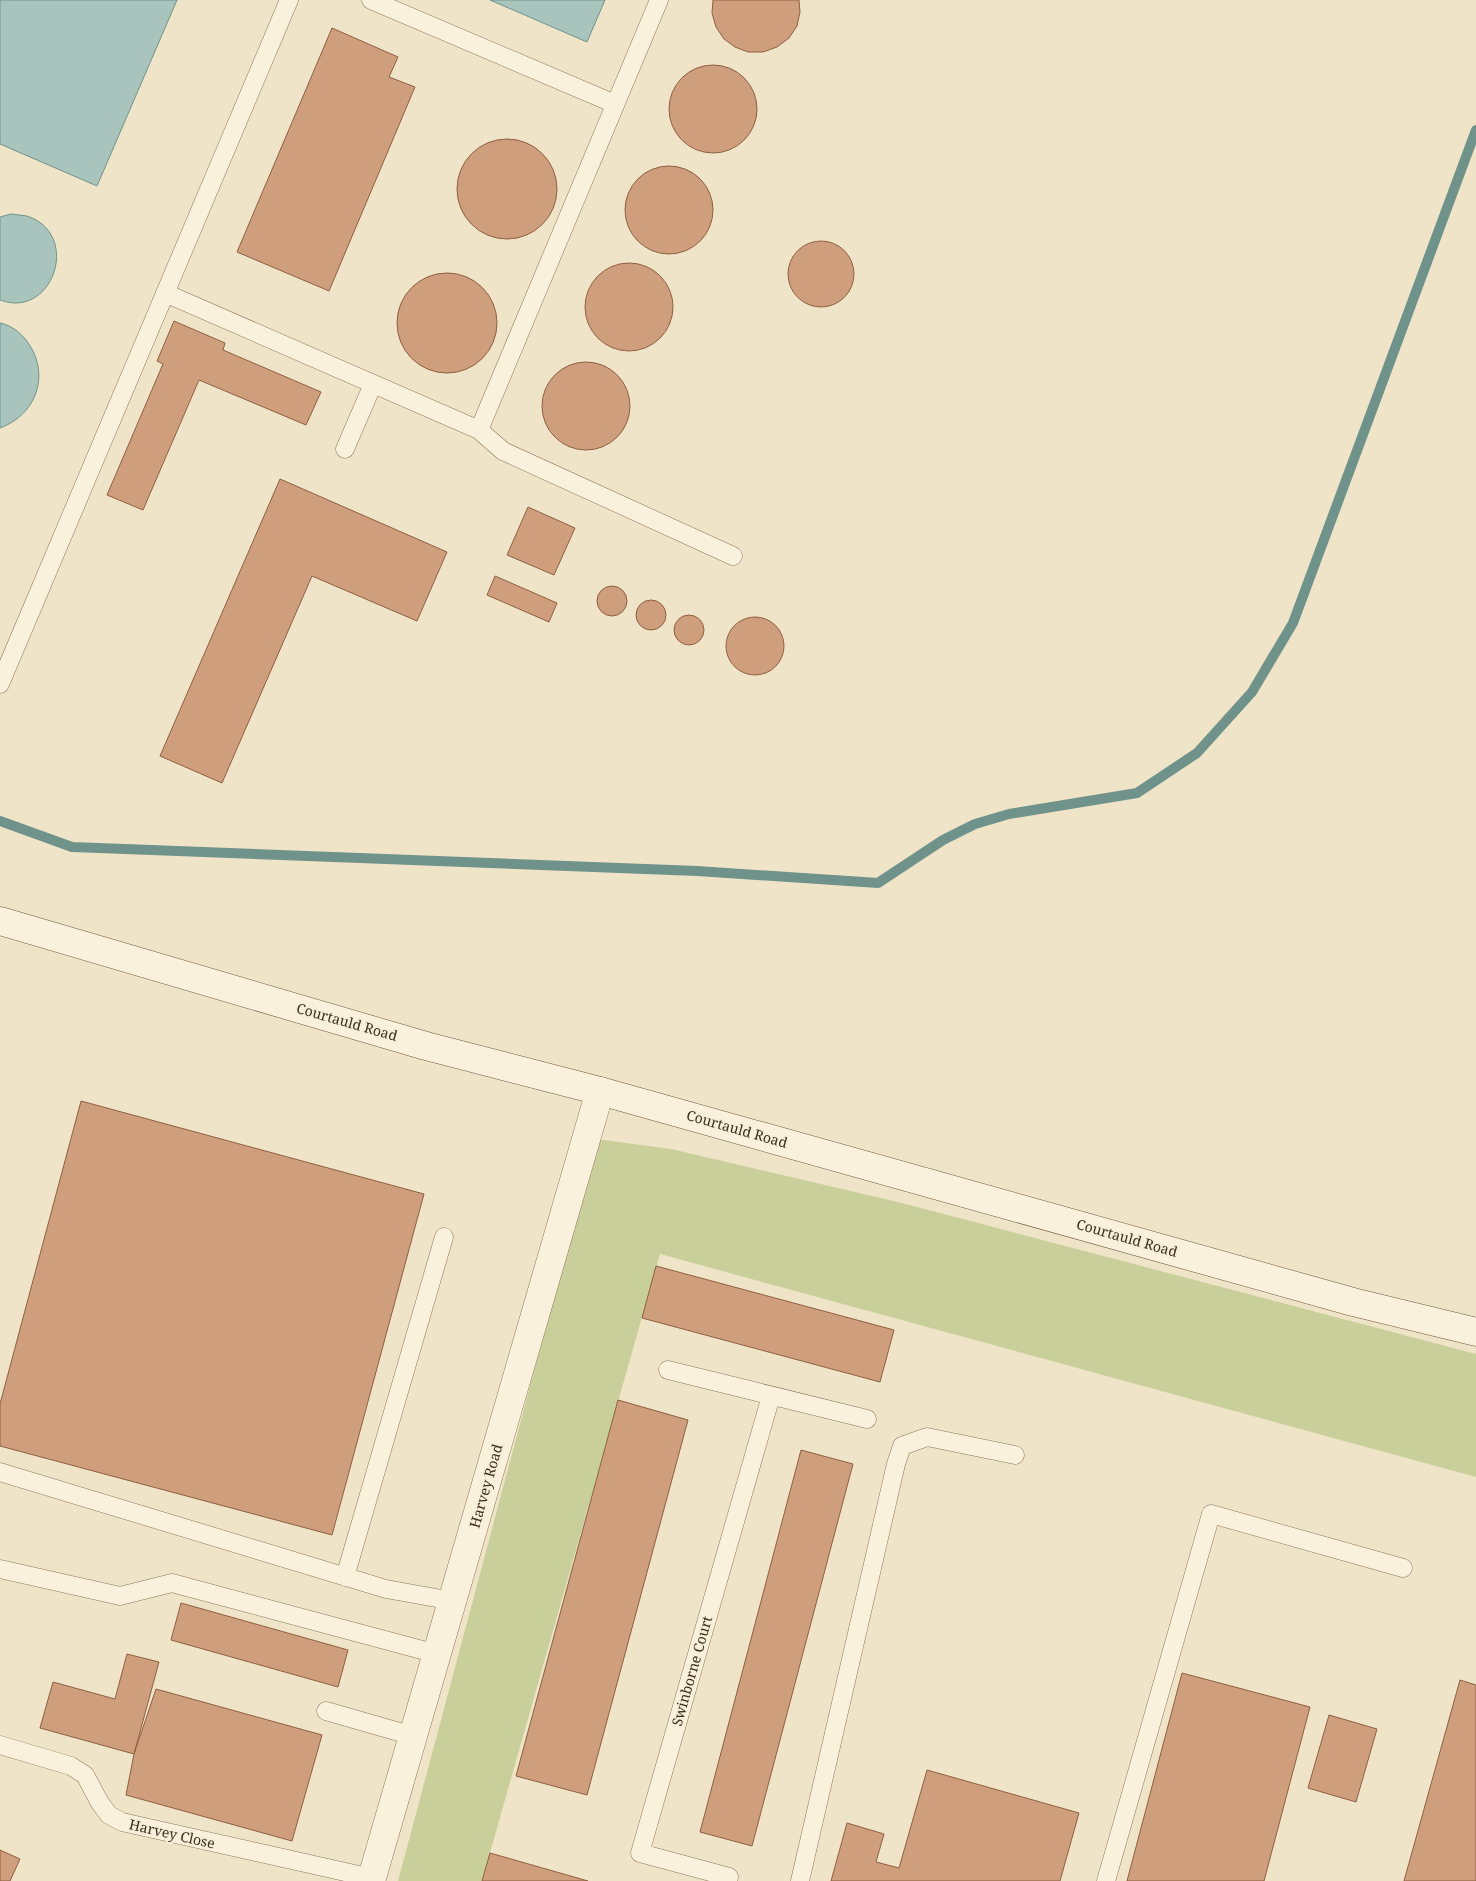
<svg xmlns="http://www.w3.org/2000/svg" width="1476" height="1881" font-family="'Noto Serif',serif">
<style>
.green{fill:#c9cf9b}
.water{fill:#a9c4bc;stroke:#6f938a}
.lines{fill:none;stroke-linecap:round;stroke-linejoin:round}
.stream{stroke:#6f938a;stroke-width:10}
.building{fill:#cf9f7d;stroke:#8d5f41}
.lane-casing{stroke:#8d765c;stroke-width:19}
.street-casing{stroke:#8d765c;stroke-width:29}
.secondary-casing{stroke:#6f573f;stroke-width:29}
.lane{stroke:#faf1dc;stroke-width:18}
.street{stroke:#faf1dc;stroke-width:28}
.secondary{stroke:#faf1dc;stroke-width:28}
.labels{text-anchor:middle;stroke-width:4;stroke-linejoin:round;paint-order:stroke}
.street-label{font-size:14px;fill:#3d2e20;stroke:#f7eed8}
</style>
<rect width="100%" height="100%" fill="#f0e4c8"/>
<!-- green -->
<path class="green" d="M596,1139L671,1149L902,1203L1476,1354V1477L660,1254L482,1881H398Z"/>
<!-- water -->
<path class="water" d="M0,0H177L97,186L0,144Z
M490,0H605L587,42Z
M11,214C16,215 22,215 27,216C82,234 53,320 0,300V217Z
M0,323C10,325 19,331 26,340C51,372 38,414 0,428Z"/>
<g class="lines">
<!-- stream -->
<path class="stream" d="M0,821L72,847L697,871L878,883L943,840L975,824L1009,814L1137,793L1197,753L1252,692L1293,623L1476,130"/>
</g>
<!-- building -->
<path class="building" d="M713,0H799L800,12L797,26L789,38L777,47L763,52H748L735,47L724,39L716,27L712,13Z
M332,28L398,57L389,77L415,87L329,291L237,252Z
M669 109a44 44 0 1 1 88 0a44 44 0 1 1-88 0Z
M457 189a50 50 0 1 1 100 0a50 50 0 1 1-100 0Z
M625 210a44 44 0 1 1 88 0a44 44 0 1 1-88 0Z
M788 274a33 33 0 1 1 66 0a33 33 0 1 1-66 0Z
M585 307a44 44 0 1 1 88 0a44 44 0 1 1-88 0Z
M397 323a50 50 0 1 1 100 0a50 50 0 1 1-100 0Z
M174,321L225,343L223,350L321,392L306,425L199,380L143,510L107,495L163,364L157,361Z
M542 406a44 44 0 1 1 88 0a44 44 0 1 1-88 0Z
M280,479L447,552L417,621L312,576L222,783L160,756Z
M528,507L575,528L554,575L507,555Z
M495,576L557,603L549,622L487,595Z
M597 601a15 15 0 1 1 30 0a15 15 0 1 1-30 0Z
M636 615a15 15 0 1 1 30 0a15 15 0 1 1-30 0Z
M674 630a15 15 0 1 1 30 0a15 15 0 1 1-30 0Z
M726 646a29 29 0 1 1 58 0a29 29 0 1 1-58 0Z
M81,1101L424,1194L332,1535L0,1446V1404Z
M656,1266L894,1330L880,1382L642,1318Z
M618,1400L688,1420L587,1795L516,1776Z
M801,1450L853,1464L752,1846L700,1832Z
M181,1603L348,1650L338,1687L171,1640Z
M127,1654L159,1662L134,1754L40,1728L53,1682L115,1699Z
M1182,1673L1310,1707L1264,1881H1127Z
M1460,1680L1476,1685V1881H1404Z
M156,1689L322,1735L292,1841L126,1795L134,1754Z
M1329,1715L1377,1729L1356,1802L1308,1788Z
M927,1770L1079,1813L1060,1881H831L847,1823L884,1834L876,1862L899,1868Z
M0,1850L20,1859L10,1881H0Z
M490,1853L588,1881H482Z"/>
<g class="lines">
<defs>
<path id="lane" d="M371,0L615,104
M165,293L479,430L659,0
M479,430L503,451L733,556
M345,449L373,384
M0,684L289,0
M668,1370L867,1419
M0,1472L386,1589L453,1601
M0,1569L120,1596L172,1583L437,1654
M345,1577L444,1237
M326,1711L413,1736
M0,1745L71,1766L85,1775L100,1803L109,1815L122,1822L372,1878
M728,1881L729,1877L640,1853L771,1396
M800,1881L896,1464L902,1446L927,1437L1015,1455
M1106,1881L1211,1514L1403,1568"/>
<path id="street" d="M371,1881L600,1091"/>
<path id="secondary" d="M0,921L426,1046L600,1091L1353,1302L1476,1332"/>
</defs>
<!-- lane casing -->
<use href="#lane" class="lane-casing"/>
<!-- street casing -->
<use href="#street" class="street-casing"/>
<!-- secondary casing -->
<use href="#secondary" class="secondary-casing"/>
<!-- lane -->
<use href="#lane" class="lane"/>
<!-- street -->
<use href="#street" class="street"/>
<!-- secondary -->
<use href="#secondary" class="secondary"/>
</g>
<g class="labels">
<!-- street labels -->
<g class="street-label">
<text transform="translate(347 1022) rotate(16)" y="5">Courtauld Road</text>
<text transform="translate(737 1129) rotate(16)" y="5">Courtauld Road</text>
<text transform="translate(1127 1238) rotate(16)" y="5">Courtauld Road</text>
<text transform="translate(486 1486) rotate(-74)" y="5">Harvey Road</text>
<text transform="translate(692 1671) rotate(-74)" y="5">Swinborne Court</text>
<text transform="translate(172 1834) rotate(13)" y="5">Harvey Close</text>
</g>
</g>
</svg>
